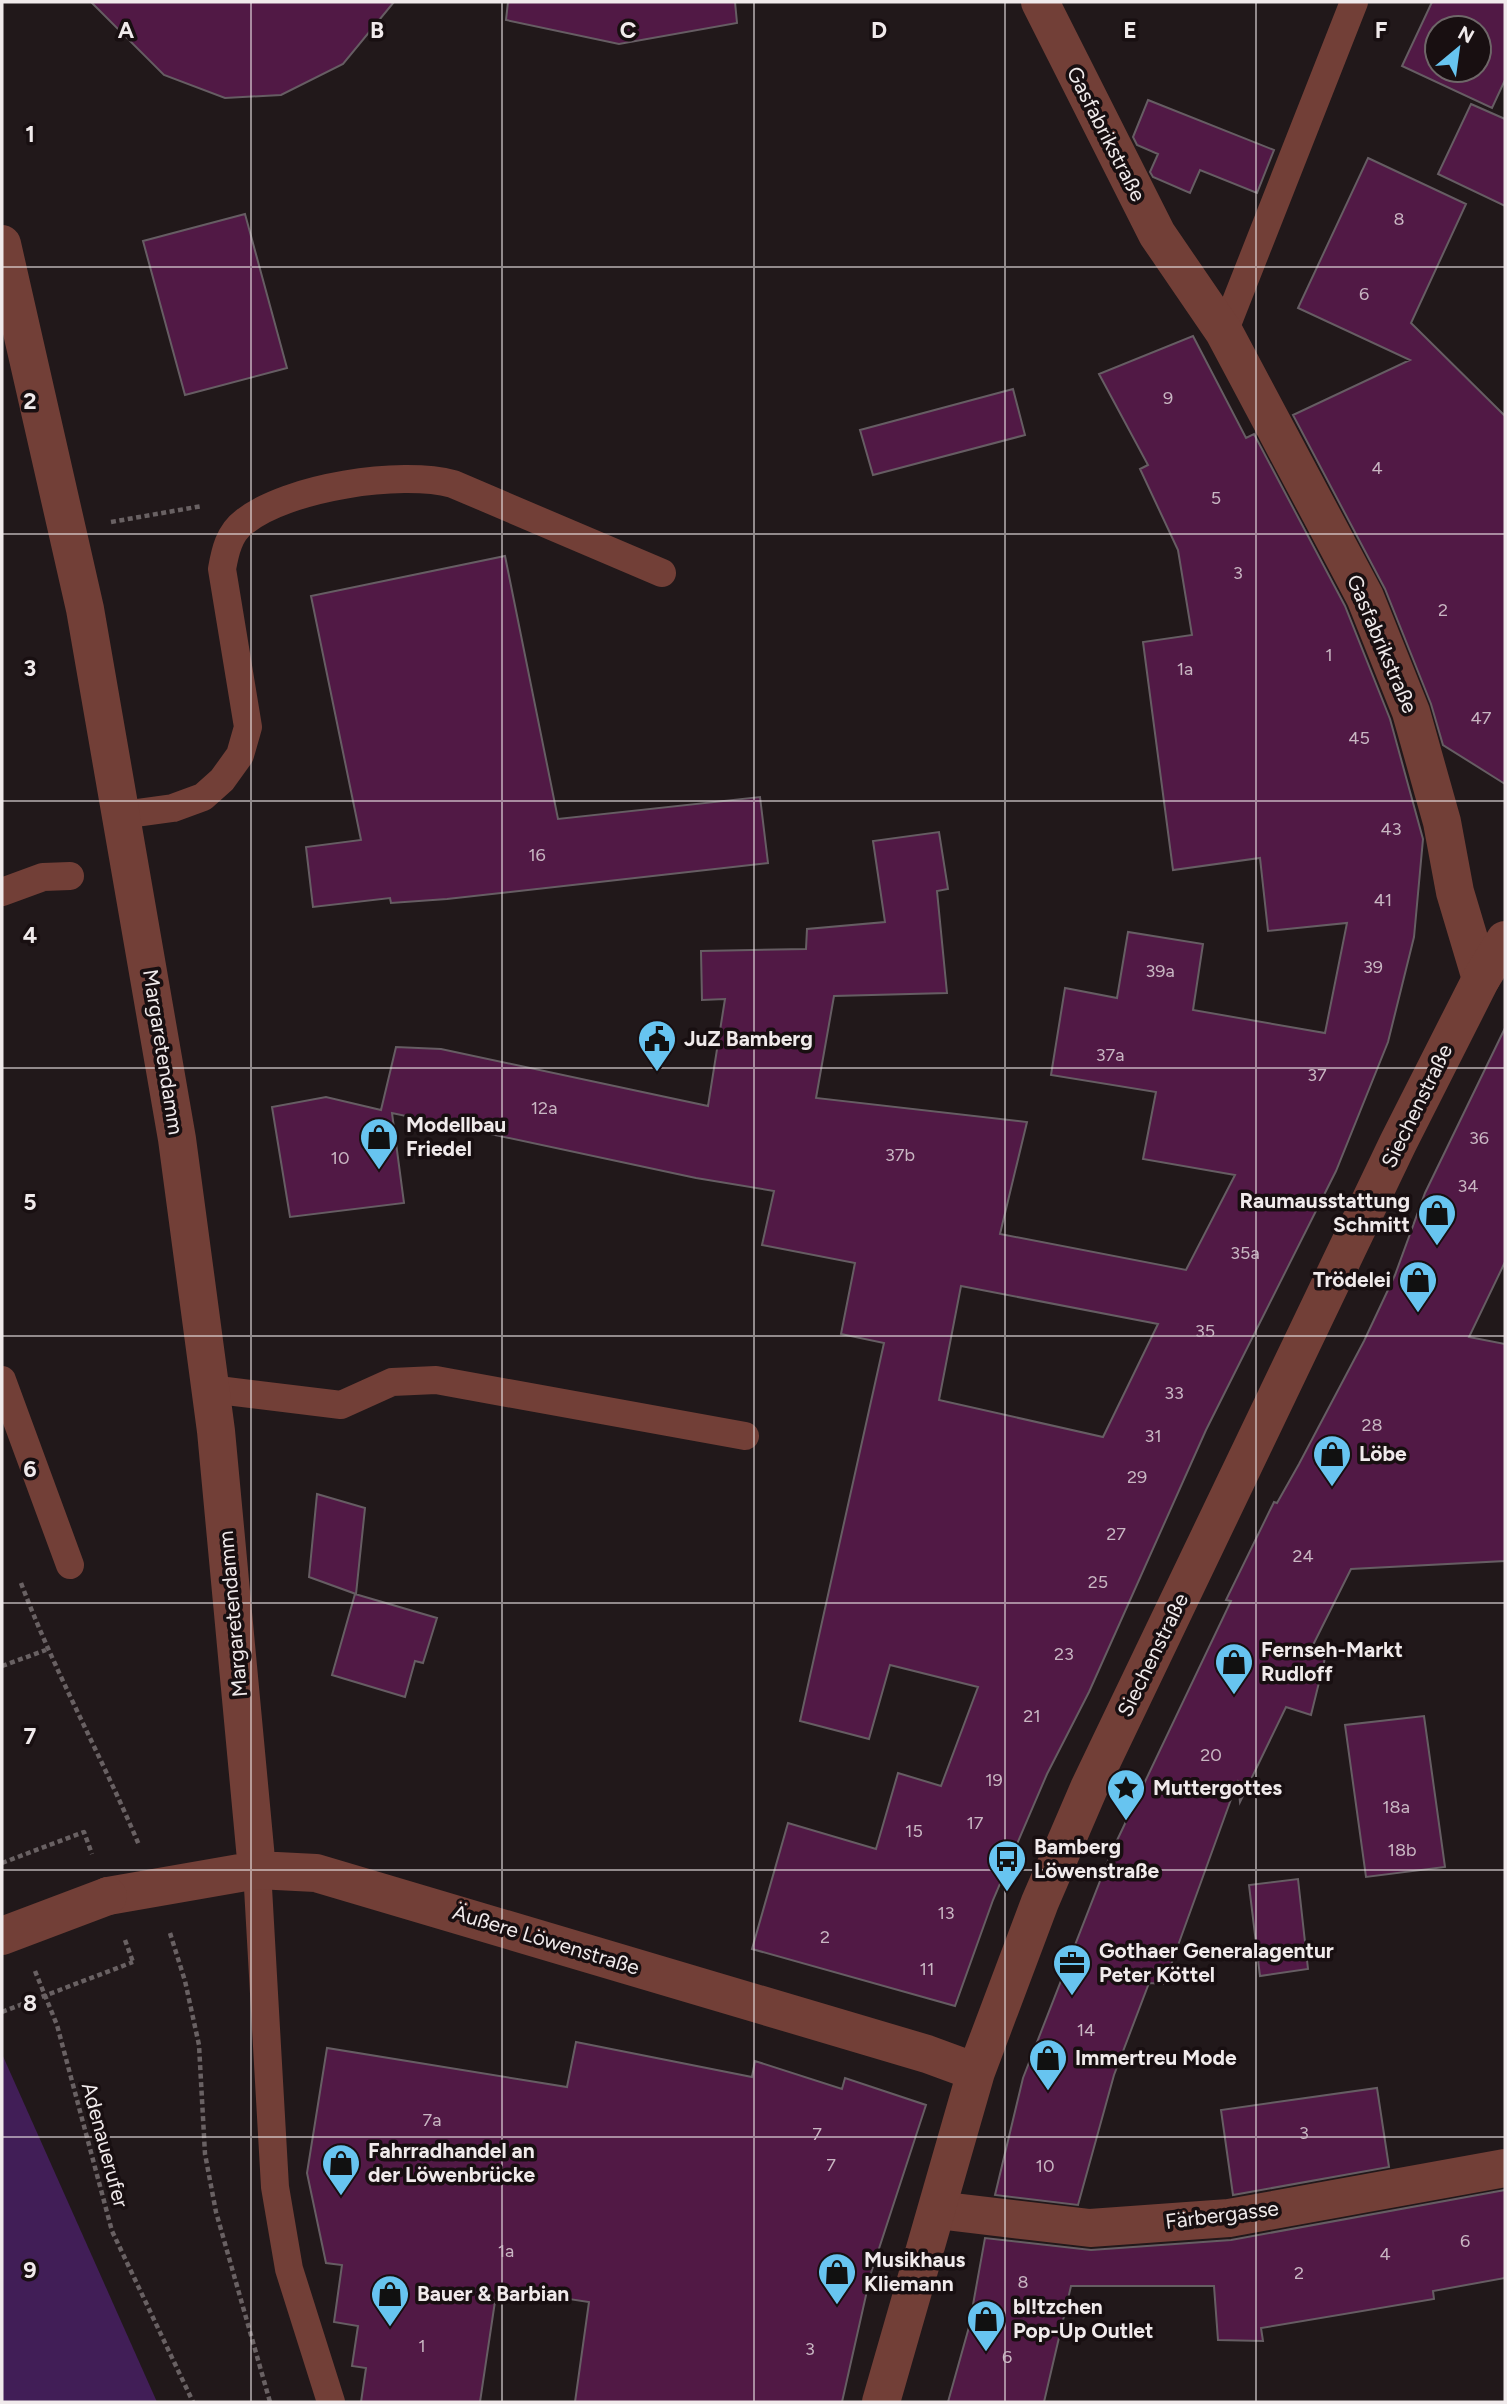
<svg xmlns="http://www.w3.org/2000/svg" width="1507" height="2404" font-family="Figtree,sans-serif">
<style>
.water{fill:#411e57}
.building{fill:#511945;stroke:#665d63;stroke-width:2;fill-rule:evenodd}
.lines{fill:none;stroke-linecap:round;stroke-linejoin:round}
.path{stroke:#696163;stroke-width:4.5;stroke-dasharray:5 3.5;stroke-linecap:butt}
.service{stroke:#723f37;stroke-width:28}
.minor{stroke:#723f37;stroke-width:38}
.tertiary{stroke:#723f37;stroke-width:38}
.path-bridge{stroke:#696163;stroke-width:4.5;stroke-dasharray:5 3.5;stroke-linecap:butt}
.tertiary-bridge{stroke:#723f37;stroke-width:38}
.grid{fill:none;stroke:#f0eaeb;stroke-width:2;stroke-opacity:0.55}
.labels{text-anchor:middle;stroke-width:7;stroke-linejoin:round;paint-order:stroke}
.number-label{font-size:18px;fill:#c8b6c2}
.street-label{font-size:21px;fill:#f0eaeb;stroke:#180f11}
.poi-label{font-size:21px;font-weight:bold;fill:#f0eaeb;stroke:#180f11;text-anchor:start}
.grid-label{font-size:23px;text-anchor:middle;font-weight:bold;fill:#f0eaeb;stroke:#180f11;stroke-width:7;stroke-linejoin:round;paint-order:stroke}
</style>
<rect width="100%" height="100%" fill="#21181a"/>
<!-- water -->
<path class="water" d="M2,2054L157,2402H2Z"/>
<!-- building -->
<path class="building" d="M91,2H394L343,64L281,95L225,98L164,75Z
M508,2H735L737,23L619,44L506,20Z
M1432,2H1505V80L1492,108L1402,66ZM1437,28H1479V70H1437Z
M1148,100L1274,150L1257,193L1200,170L1190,193L1153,177L1150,172L1158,154L1137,145L1133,137Z
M1471,104L1505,119V206L1438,174Z
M1368,158L1466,204L1411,323L1505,416V784L1443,745L1431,704L1385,589L1293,415L1410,360L1298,308Z
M245,214L287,368L185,395L143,241Z
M1193,336L1246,438L1254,434L1345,606L1390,719L1423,839L1414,937L1388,1042L1336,1171L1206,1430L1089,1692L1047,1774L993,1900L955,2006L752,1949L788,1823L876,1849L898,1773L941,1786L978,1687L890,1665L869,1739L800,1721L884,1343L841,1334L855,1263L762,1245L774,1191L696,1178L392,1113L404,1203L290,1217L272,1107L326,1097L381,1110L396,1047L441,1049L708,1106L725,999L702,1000L701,951L806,949L807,929L885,922L873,841L939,832L948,889L937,891L947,993L834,996L816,1098L1027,1122L1000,1234L1186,1270L1235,1175L1143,1159L1156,1092L1051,1075L1065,988L1117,998L1128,932L1203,944L1193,1010L1325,1033L1347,923L1268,931L1260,858L1173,870L1143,642L1192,635L1178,550L1140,469L1148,465L1099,374ZM961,1286L1158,1324L1103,1437L939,1400Z
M1013,389L1025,435L873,475L860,430Z
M505,556L558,819L760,797L768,863L447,899L391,903L390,898L313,907L306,847L361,840L311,596Z
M1505,1028V1262L1469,1337L1505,1344V1561L1351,1569L1310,1651L1326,1654L1311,1715L1286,1707L1240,1802L1238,1780L1164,1984L1149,1983L1114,2075L1078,2205L995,2195L1023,2078L1111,1853L1231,1601L1226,1600L1274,1502L1277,1503L1299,1464L1364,1341L1395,1275L1425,1193Z
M317,1494L365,1508L356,1594L309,1577Z
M355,1594L437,1618L423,1663L415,1661L405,1697L332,1675Z
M1424,1716L1445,1867L1366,1877L1345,1725Z
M1298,1879L1308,1969L1260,1976L1249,1885Z
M576,2042L752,2077L755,2061L842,2089L845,2078L926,2105L871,2273L842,2402H575L589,2302L497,2288L480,2402H361L366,2368L352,2366L358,2326L334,2322L342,2265L326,2263L307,2173L327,2048L567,2087Z
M1377,2088L1389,2167L1233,2195L1221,2110Z
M1505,2190V2278L1433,2291L1434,2299L1261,2328L1263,2341L1218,2340L1214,2286H1071L1044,2402H948L969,2327L985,2238L1091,2250L1231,2240Z"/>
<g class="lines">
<!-- path -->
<path class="path" d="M111,522L202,506
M21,1583C55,1673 102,1757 139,1845
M2,1666L46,1650
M2,1863L84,1832L92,1854
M170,1933L185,1981L199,2045L205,2154L216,2212L270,2402
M125,1940L133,1962
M35,1971L57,2025L112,2231L193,2402"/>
<!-- service -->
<path class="service" d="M1224,332L1354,2
M122,815L173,808L203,797L222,780L240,755L248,727L222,569C225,552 229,533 244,522C287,487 401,470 453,484L662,573
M2,892L43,877L70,876
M2,1380L70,1565
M210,1389L341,1405L392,1382L436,1380L745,1436
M257,1870L275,2187L289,2269L331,2402"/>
<!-- minor -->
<path class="minor" d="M1040,2L1157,234L1224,332L1365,597L1411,712L1442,822L1455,892L1481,979
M937,2210L1090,2228L1229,2218L1505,2168"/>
<!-- tertiary -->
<path class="tertiary" d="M2,244L85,609L177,1139L216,1431L257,1870
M108,1896L257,1870L316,1873L927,2054L976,2072
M881,2402L976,2072L1040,1902L1089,1788L1398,1143L1481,979L1505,940"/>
<!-- path-bridge -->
<path class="path-bridge" d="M2,2012L133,1962"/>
<!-- tertiary-bridge -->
<path class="tertiary-bridge" d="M2,1936L108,1896"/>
</g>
<!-- grid -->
<path class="grid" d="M251,2V2402M502,2V2402M754,2V2402M1005,2V2402M1256,2V2402M2,267H1505M2,534H1505M2,801H1505M2,1068H1505M2,1336H1505M2,1603H1505M2,1870H1505M2,2137H1505"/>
<!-- icons -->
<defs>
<symbol id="civic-pin" viewBox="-11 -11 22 30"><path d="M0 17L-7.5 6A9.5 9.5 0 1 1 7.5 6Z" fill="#67c4f0" stroke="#180f11"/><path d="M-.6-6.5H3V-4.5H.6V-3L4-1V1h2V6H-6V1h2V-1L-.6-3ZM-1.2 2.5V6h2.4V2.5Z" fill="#111"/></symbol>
<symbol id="shop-pin" viewBox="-11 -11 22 30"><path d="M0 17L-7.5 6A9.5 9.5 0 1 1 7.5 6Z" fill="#67c4f0" stroke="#180f11"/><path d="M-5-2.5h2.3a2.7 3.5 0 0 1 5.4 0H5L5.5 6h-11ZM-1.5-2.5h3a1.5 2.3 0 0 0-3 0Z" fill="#111"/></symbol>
<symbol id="sight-pin" viewBox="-11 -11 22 30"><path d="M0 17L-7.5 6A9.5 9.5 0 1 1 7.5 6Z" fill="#67c4f0" stroke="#180f11"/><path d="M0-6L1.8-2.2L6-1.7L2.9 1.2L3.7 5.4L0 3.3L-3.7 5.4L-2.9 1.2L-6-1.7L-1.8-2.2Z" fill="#111"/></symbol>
<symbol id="bus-pin" viewBox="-11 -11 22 30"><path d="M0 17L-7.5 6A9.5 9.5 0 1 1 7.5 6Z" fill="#67c4f0" stroke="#180f11"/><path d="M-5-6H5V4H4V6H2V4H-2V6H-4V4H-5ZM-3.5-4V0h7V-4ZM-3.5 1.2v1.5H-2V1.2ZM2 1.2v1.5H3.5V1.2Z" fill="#111"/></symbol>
<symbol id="office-pin" viewBox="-11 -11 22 30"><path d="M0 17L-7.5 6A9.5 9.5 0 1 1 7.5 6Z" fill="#67c4f0" stroke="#180f11"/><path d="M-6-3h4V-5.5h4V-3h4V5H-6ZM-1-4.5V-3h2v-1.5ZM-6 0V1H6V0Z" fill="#111"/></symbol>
</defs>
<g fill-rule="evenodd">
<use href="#civic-pin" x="635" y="1017" width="44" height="60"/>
<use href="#shop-pin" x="357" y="1115" width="44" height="60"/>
<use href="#shop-pin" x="1415" y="1191" width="44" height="60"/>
<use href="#shop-pin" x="1396" y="1258" width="44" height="60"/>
<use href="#shop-pin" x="1310" y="1432" width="44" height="60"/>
<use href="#shop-pin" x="1212" y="1640" width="44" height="60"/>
<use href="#sight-pin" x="1104" y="1766" width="44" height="60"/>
<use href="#bus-pin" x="985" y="1837" width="44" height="60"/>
<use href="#office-pin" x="1050" y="1941" width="44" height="60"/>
<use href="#shop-pin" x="1026" y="2036" width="44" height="60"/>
<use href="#shop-pin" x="319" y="2141" width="44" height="60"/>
<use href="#shop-pin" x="815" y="2250" width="44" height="60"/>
<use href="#shop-pin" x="368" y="2272" width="44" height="60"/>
<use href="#shop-pin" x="964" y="2297" width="44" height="60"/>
</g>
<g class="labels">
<!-- number labels -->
<g class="number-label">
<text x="1399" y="225">8</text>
<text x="1364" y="300">6</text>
<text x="1168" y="404">9</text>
<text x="1377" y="474">4</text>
<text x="1216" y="504">5</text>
<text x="1238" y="579">3</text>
<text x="1443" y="616">2</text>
<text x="1329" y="661">1</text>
<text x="1185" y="675">1a</text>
<text x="1481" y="724">47</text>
<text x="1359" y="744">45</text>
<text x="1391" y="835">43</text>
<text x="537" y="861">16</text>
<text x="1383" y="906">41</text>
<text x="1373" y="973">39</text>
<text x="1160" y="977">39a</text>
<text x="1110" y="1061">37a</text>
<text x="1317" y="1081">37</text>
<text x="544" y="1114">12a</text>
<text x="1479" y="1144">36</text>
<text x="900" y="1161">37b</text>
<text x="340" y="1164">10</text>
<text x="1468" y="1192">34</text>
<text x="1245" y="1259">35a</text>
<text x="1205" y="1337">35</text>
<text x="1174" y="1399">33</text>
<text x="1372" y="1431">28</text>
<text x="1153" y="1442">31</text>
<text x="1137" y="1483">29</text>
<text x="1116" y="1540">27</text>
<text x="1303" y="1562">24</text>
<text x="1098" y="1588">25</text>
<text x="1064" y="1660">23</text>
<text x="1032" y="1722">21</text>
<text x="1211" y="1761">20</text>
<text x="994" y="1786">19</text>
<text x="1396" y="1813">18a</text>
<text x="975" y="1829">17</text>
<text x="914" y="1837">15</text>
<text x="1402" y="1856">18b</text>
<text x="946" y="1919">13</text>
<text x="825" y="1943">2</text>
<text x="927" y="1975">11</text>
<text x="1086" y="2036">14</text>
<text x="432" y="2126">7a</text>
<text x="1304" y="2139">3</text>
<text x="817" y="2140">7</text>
<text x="831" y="2171">7</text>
<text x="1045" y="2172">10</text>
<text x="1465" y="2247">6</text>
<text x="506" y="2257">1a</text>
<text x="1385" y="2260">4</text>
<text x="1299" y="2279">2</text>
<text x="1023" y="2288">8</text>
<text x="422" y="2352">1</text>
<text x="810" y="2355">3</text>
<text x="1007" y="2363">6</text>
</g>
<!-- street labels -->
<g class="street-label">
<text transform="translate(1106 134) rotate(63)" y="7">Gasfabrikstraße</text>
<text transform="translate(1382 644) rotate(67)" y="7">Gasfabrikstraße</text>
<text transform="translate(163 1052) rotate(81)" y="7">Margaretendamm</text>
<text transform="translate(1417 1106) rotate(-64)" y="7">Siechenstraße</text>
<text transform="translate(233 1614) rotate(-95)" y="7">Margaretendamm</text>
<text transform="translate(1153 1655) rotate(-64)" y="7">Siechenstraße</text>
<text transform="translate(546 1940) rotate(17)" y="7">Äußere Löwenstraße</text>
<text transform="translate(105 2145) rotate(75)" y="7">Adenauerufer</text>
<text transform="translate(1222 2215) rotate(-7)" y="7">Färbergasse</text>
</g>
<!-- poi labels -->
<g class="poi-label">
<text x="684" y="1046">JuZ Bamberg</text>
<text x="406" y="1132">Modellbau<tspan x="406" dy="24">Friedel</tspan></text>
<text x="1410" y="1208" text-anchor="end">Raumausstattung<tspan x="1410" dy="24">Schmitt</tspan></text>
<text x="1391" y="1287" text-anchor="end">Trödelei</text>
<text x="1359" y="1461">Löbe</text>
<text x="1261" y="1657">Fernseh-Markt<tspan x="1261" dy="24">Rudloff</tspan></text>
<text x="1153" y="1795">Muttergottes</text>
<text x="1034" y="1854">Bamberg<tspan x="1034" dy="24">Löwenstraße</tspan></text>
<text x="1099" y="1958">Gothaer Generalagentur<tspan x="1099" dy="24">Peter Köttel</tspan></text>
<text x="1075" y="2065">Immertreu Mode</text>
<text x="368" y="2158">Fahrradhandel an<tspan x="368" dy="24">der Löwenbrücke</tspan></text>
<text x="864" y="2267">Musikhaus<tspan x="864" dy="24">Kliemann</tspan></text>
<text x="417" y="2301">Bauer &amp; Barbian</text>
<text x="1013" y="2314">bl!tzchen<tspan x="1013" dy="24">Pop-Up Outlet</tspan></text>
</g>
</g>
<g class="grid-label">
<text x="126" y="38">A</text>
<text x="377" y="38">B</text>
<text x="628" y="38">C</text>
<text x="879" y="38">D</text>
<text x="1130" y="38">E</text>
<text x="1381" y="38">F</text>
<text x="30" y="142">1</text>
<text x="30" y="409">2</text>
<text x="30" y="676">3</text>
<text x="30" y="943">4</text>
<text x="30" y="1210">5</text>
<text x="30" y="1477">6</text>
<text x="30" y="1744">7</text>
<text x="30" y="2011">8</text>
<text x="30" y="2278">9</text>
</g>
<!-- border -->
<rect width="1507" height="2404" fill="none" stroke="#f0eaeb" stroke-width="7"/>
<!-- north arrow -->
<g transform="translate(1458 49) rotate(29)"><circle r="33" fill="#180f11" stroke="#6e6768" stroke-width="2"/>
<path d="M0-5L12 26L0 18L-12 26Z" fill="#67c4f0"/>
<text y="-10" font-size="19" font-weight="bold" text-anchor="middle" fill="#f0eaeb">N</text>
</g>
</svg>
